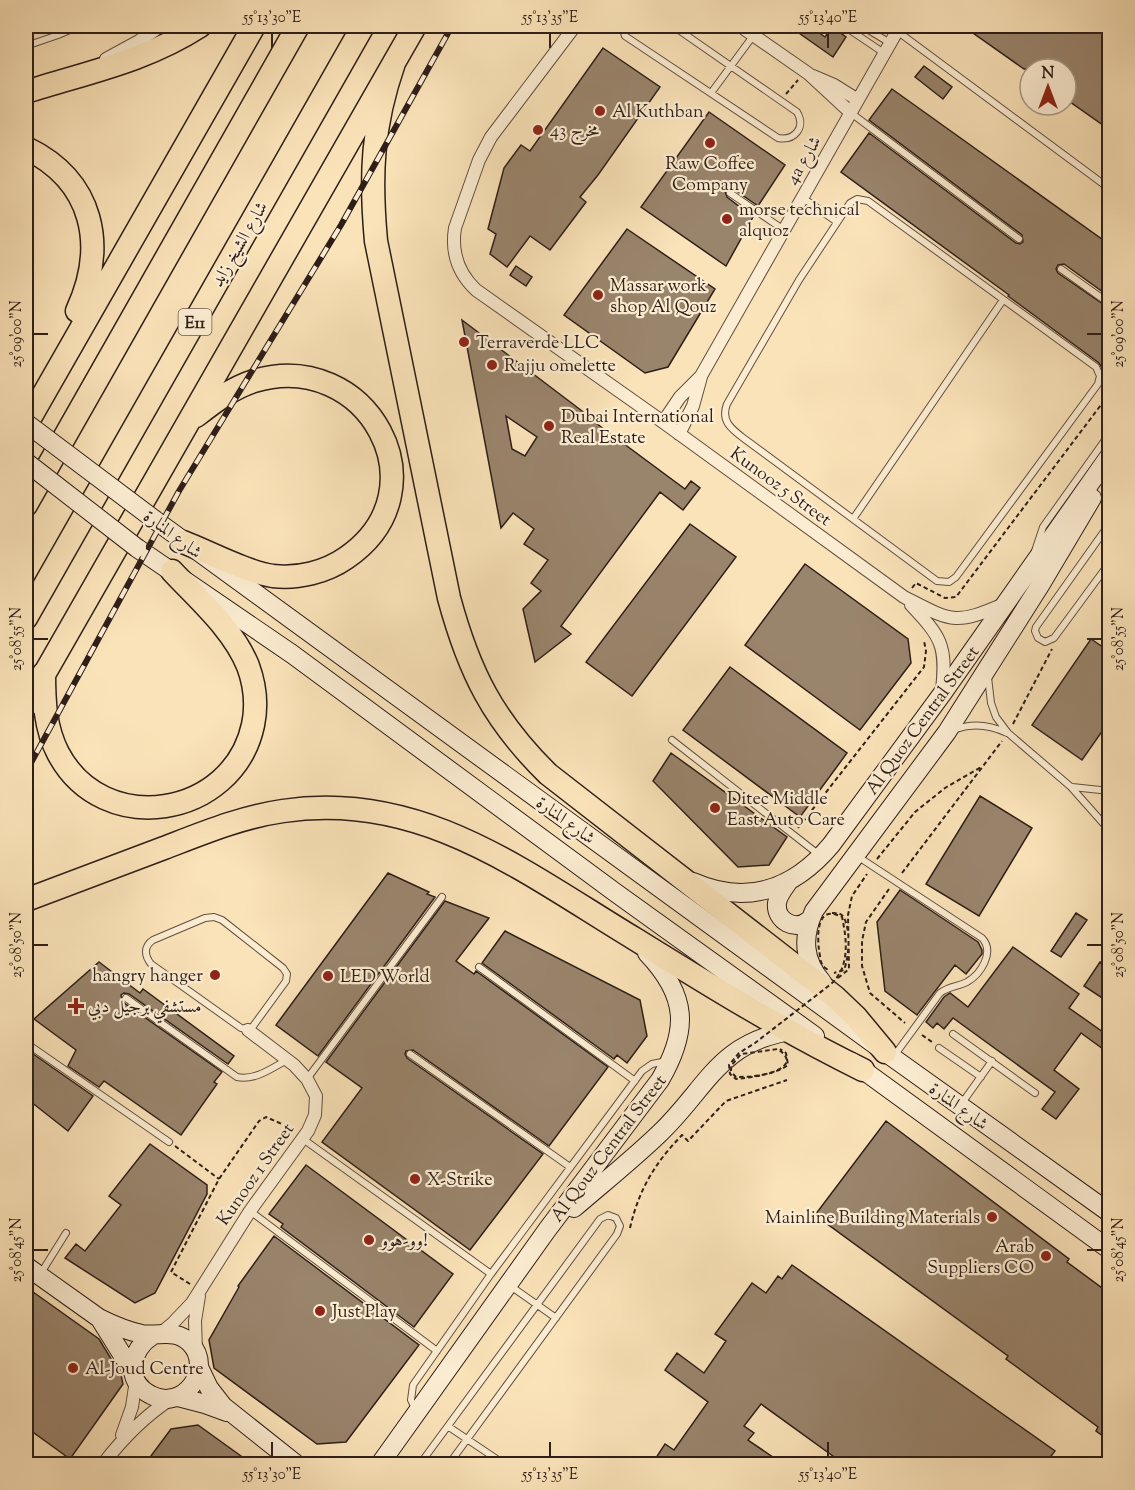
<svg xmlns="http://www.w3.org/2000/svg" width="1135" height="1490" font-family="'Sorts Mill Goudy',Amiri,serif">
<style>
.building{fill:#99846c;stroke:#2e1e19;stroke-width:1.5;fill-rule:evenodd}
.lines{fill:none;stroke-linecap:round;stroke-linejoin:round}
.lane-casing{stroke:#614f41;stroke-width:8}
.street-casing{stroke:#614f41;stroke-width:14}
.secondary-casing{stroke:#2e1e19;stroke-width:20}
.highway-casing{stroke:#2e1e19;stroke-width:25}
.path{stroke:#2e1e19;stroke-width:2;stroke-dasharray:4.5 3;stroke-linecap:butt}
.lane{stroke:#fcedd2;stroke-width:6}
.street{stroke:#fcedd2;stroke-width:12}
.secondary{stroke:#fcedd2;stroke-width:18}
.highway{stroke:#fbe3b9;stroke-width:22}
.rail-casing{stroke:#2e1e19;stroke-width:6}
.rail{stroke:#fcedd2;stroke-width:4;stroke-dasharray:11;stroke-linecap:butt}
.secondary-bridge-casing{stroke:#2e1e19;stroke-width:20;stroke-linecap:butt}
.path-bridge{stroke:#2e1e19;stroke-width:2;stroke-dasharray:4.5 3;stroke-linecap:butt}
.secondary-bridge{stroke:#fcedd2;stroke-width:18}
.ticks{fill:none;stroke:#2e1e19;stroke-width:2}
.poi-dot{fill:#8f2418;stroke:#fcedd2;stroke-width:2}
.labels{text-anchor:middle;stroke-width:4.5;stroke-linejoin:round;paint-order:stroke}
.shield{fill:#fcedd2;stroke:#6c5c50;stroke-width:1.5}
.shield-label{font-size:16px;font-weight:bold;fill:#2e1e19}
.poi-label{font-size:18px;fill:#2e1e19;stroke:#fcedd2;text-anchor:start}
.street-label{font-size:18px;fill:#2e1e19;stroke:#fcedd2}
.neatline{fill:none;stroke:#2e1e19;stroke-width:2}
.ticks-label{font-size:15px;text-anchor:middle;fill:#2e1e19}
</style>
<rect width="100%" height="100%" fill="#fbe3b9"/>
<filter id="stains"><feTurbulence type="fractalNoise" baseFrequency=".00333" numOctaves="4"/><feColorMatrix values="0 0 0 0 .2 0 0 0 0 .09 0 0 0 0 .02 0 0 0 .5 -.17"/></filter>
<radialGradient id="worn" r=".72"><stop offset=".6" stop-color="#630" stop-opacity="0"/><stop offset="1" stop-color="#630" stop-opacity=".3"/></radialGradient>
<!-- building -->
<path class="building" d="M789,26H810L825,37L832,27L846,37L833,57Z
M963,26H1110V130L1066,99V69H1024Z
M603,48L660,87L598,175L580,197L586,202L550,250L530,236L507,267L490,254L496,234L488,229L504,168L521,145L530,151Z
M924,66L952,87L943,99L915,77Z
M892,89L1110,245V297L1064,264L1058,265L1056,269L1058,273L1110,309V374L1102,368L1099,363L1008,296L1009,295L841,172L869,133L1016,243L1020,244L1023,242L1022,235L869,120Z
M709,112L785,165L758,206L732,188H728L725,191L727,197L753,217L726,266L641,207Z
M627,229L715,289L668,367L645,373L564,315Z
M516,266L532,277L526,286L510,275Z
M462,320L586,414L585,415L685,489L691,481L700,488L683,510L660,492L561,626L571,634L535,662L523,609L541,591L531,583L548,560L524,544L534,529L513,513L501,528ZM506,416L537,437L525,456L512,449Z
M690,524L736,557L632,696L586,662Z
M805,564L908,639L911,663L860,730L745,645Z
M1091,639L1110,652V720L1082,760L1032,725Z
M730,667L847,753L800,817L683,730Z
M671,753L787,837L769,865L738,867L653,781Z
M980,796L1032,828L979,916L926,884Z
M388,873L429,892L427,894L435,897L318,1056L276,1025Z
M900,890L978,942L982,950V954L966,974L955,965L917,1015L885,991L877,922Z
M445,901L489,918L456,961L474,974L476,971L608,1067L549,1146L413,1050L406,1051L405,1054L407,1058L543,1154L470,1250L322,1142L362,1088L326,1062Z
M1076,913L1087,920L1061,957L1051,951Z
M505,931L640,1000L647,1036L627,1063L617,1055L614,1059L482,963Z
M1013,947L1079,994L1069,1008L1103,1032L1110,1023V1054L1081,1033L1054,1070L1079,1089L1056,1119L1042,1109L1055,1092L953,1018L944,1029L937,1023L933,1028L926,1022L944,997L950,993L968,1007Z
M99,962L140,993L143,989L234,1056L228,1064L129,994L124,993L121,995L123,1002L222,1072L214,1082L217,1084L181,1135L104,1081L99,1087L68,1066L76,1050L34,1019Z
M1100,962L1110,968V1003L1084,986Z
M26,1049L93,1096L68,1131L26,1098Z
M886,1121L1069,1259L1067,1262L1110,1294V1441L1096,1431L1098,1427L1006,1359L1008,1356L815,1215Z
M150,1144L207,1185V1194L155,1293L135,1303L65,1258L76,1244L85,1251L121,1205L109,1196Z
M306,1165L453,1274L414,1327L281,1227L283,1224L269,1214Z
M274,1236L419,1345L346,1442L317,1444L214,1368L209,1340L239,1287L238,1286Z
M792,1265L1055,1451L1045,1464H844L761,1404L744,1426L754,1433L748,1440L783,1464H652L665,1444L674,1450L708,1402L665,1370L677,1353L704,1373L726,1341L715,1334L752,1283L766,1293L778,1276L782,1279Z
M26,1287L99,1339L121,1375L123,1384L70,1459L26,1427Z
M198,1425L252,1464H145L171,1429Z"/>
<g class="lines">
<defs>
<path id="lane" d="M622,26L625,36L778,138C795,141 806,127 797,112L673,26
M844,26L884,53
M862,26L890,43
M897,31L1110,189
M26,46L58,35L79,26
M711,93L753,36
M851,113L1019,239
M730,193L784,230
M803,198L837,222
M857,199L868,201L1096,367L1100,376L1098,384L956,577L949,582L937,581L746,440C733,430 720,422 727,404L799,280L850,203Z
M1061,269L1110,304
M853,519L1003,300
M1110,523L1036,627L1035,631L1038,638L1045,642L1054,638L1110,562
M1035,551L1043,527L1110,433
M988,677L991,703L996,717L1008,733L1071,787L1110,831
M956,729C973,723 990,725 1007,733
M672,740L818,854
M1072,787L1110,791
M857,856L982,938C995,952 981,974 967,982C957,987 949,986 940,993L894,1056
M214,917L222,920L283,968L287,974L286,981L251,1029L241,1028L151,964C144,955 144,946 153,940L205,918Z
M479,967L635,1081
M26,987L28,984
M126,998L237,1077C255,1081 272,1068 287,1060
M953,1034L1035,1093
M26,1043L169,1142
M939,1048L981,1077
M410,1054L570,1167
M307,1079L442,897
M962,1103L992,1061
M303,1139L491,1274
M250,1211L437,1351
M41,1273L66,1233
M509,1285L556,1318
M416,1410L411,1400L413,1385L491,1274L642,1071L652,1064L667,1061
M449,1427L504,1464
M420,1464L600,1219L608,1215L616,1218L620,1226L617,1234L449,1464"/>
<path id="street" d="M575,26L491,137L479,160L455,228C451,253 458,273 476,290L663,422L904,597C951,621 954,626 1004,604
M740,26L809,74L850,112
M106,59L139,41L161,26
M813,76L834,85L858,100
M663,422L680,397L701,376L900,26
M679,434L693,406L701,377
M911,605C941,637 947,645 942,690
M161,1333L172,1324L192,1303L250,1211L308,1131L315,1115L316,1096L307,1079L294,1065L248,1030
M196,1351L195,1321L199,1296
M122,1435L132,1407L136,1380
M103,1464C123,1438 143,1417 171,1399"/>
<path id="secondary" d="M155,520L885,1052L1110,1213
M137,548L292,654L616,893L815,1036
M789,881C784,888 778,895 777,903C775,921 796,932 809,920
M693,882C747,906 794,889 831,845L942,694L1110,455
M822,982C803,960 802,937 814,911L947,732L1041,584L1092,498
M852,1062L1110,1250
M574,1208C603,1183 633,1159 660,1133C707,1088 718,1043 790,1031
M26,1266L99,1318C113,1325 127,1331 142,1334C159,1337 175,1328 190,1343C215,1369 183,1412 151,1395C124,1382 130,1349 152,1336
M100,1319L133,1372
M199,1367L209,1388L223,1406L296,1464
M178,1397L205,1404L227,1412
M380,1464L547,1230L660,1080C689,1030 688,996 647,953"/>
<path id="highway" d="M394,63C372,126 370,176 376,241L449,598C469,672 493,720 548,774L835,997L856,1017L885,1052
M26,92C88,72 144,62 200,26
M26,148C94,181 107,246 77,311
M26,425L254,26
M26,505L298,26
M183,542C209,552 246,572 273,576C298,579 326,572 346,558C446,490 367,347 254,381C232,388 214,402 196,416
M26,618L363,26
M44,673C44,701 45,728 58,753C103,839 233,818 253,725C257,706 255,685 248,666C233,629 199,600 172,571
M26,706L415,26
M26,900C72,883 118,865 164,848C203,833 241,817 283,811C421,790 524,872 635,939C709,985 785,1032 863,1070"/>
</defs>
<!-- lane casing -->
<use href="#lane" class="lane-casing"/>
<!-- street casing -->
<use href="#street" class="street-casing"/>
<!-- secondary casing -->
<use href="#secondary" class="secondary-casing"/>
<!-- highway casing -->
<use href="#highway" class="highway-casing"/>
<!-- path -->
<path class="path" d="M93,26C101,34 109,33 117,26
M786,94L798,80
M732,458L740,448
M912,588L916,583L945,598L956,597L1110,393
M1013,724L1052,649
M798,828L924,667L926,651L924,641
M877,859L915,812L945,788L981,767
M902,873L1002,741
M889,889L866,922L862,941V966L870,993L905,1023
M832,913C837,913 842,913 844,918C851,931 849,957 844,970L834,973
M838,978L849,969L848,915L852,896L867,874
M922,1035L932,1042
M733,1074L736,1077C753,1077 774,1075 788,1065L786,1053L780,1049
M175,1146L219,1179
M630,1228C639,1189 655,1163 682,1135L688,1141L726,1101L787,1080
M190,1284L171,1272L219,1179L259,1121L266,1117L282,1124L293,1132"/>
<!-- lane -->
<use href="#lane" class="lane"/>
<!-- street -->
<use href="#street" class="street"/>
<!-- secondary -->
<use href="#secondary" class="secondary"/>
<!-- highway -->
<use href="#highway" class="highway"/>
<defs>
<path id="rail" d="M26,772L179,491L341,225L452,26"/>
</defs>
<!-- rail casing -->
<use href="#rail" class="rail-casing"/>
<!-- rail -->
<use href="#rail" class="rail"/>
<defs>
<path id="secondary-bridge" d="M26,423L155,520
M26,462L137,548"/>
</defs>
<!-- secondary-bridge casing -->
<use href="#secondary-bridge" class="secondary-bridge-casing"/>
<!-- path-bridge -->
<path class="path-bridge" d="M731,1071V1066L741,1054L778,1049C809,1071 748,1078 736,1079L730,1074L729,1065L739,1053L755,1043L831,984C850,967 847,940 842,917C817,904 817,933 819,950C820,954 820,961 822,964C823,967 827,969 829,971"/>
<!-- secondary-bridge -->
<use href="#secondary-bridge" class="secondary-bridge"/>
</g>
<!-- ticks -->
<path class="ticks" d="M272,33V48M550,33V48M828,33V48M33,334H48M1087,334H1102M33,639H48M1087,639H1102M33,945H48M1087,945H1102M33,1250H48M1087,1250H1102M272,1442V1457M550,1442V1457M828,1442V1457"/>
<!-- markers -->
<g class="poi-dot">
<circle cx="600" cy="111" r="6"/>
<circle cx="538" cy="130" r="6"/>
<circle cx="710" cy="143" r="6"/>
<circle cx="727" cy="219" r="6"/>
<circle cx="598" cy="295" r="6"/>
<circle cx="464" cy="342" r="6"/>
<circle cx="492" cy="365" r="6"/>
<circle cx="549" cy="426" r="6"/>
<circle cx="715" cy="808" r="6"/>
<circle cx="215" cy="975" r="6"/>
<circle cx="328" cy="976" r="6"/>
<path d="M73 997h6v6h6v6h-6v6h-6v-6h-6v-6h6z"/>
<circle cx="415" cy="1179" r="6"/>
<circle cx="992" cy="1217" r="6"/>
<circle cx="369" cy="1240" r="6"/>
<circle cx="1046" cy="1256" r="6"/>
<circle cx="320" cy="1311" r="6"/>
<circle cx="73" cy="1368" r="6"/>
</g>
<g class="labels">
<!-- shield labels -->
<rect class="shield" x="178.5" y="309" width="33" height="26" rx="4.5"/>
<g class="shield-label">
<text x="195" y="328">E11</text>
</g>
<!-- poi labels -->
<g class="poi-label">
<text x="612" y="117">Al Kuthban</text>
<text x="550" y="136">مخرج 43</text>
<text x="710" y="169" text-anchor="middle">Raw Coffee<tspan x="710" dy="21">Company</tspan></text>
<text x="739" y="215">morse technical<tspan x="739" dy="21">alquoz</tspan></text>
<text x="610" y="291">Massar work<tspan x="610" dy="21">shop Al Qouz</tspan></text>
<text x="476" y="348">Terraverde LLC</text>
<text x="504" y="371">Rajju omelette</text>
<text x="561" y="422">Dubai International<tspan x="561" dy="21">Real Estate</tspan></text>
<text x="727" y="804">Ditec Middle<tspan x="727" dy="21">East Auto Care</tspan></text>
<text x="203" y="981" text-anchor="end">hangry hanger</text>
<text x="340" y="982">LED World</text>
<text x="88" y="1012">مستشفي برجيل دبي</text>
<text x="427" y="1185">X-Strike</text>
<text x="980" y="1223" text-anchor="end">Mainline Building Materials</text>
<text x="381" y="1246">وو-هوو!</text>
<text x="1034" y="1252" text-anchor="end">Arab<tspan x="1034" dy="21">Suppliers CO</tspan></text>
<text x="332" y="1317">Just Play</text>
<text x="85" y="1374">Al-Joud Centre</text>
</g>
<!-- street labels -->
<g class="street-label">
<text transform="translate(803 160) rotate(-60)" y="6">4a شارع</text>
<text transform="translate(239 244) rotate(-60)" y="6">شارع الشيخ زايد</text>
<text transform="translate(781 486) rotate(36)" y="6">Kunooz 5 Street</text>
<text transform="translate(173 534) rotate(37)" y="6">شارع المنارة</text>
<text transform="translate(922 720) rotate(-54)" y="6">Al Quoz Central Street</text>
<text transform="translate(566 820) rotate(36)" y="6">شارع المنارة</text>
<text transform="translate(959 1106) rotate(36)" y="6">شارع المنارة</text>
<text transform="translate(608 1148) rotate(-53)" y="6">Al Qouz Central Street</text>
<text transform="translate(255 1174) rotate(-55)" y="6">Kunooz 1 Street</text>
</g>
</g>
<!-- margin -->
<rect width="1135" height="1490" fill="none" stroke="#fbe3b9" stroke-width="66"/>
<!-- north arrow -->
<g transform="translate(1048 87)"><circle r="28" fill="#fcedd2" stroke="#aa9a88" stroke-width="1.5"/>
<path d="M0-4.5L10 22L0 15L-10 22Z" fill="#8f2418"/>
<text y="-9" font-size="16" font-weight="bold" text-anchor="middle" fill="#2e1e19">N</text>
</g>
<rect x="33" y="33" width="1069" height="1424" class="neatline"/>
<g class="ticks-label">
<text x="272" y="22">55°13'30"E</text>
<text x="550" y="22">55°13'35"E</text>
<text x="828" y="22">55°13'40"E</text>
<text transform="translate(16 334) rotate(-90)" y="5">25°09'00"N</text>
<text transform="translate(1118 334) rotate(-90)" y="5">25°09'00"N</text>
<text transform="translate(16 639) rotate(-90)" y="5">25°08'55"N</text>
<text transform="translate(1118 639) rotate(-90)" y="5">25°08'55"N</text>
<text transform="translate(16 945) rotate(-90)" y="5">25°08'50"N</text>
<text transform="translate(1118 945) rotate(-90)" y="5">25°08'50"N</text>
<text transform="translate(16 1250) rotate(-90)" y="5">25°08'45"N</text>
<text transform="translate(1118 1250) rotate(-90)" y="5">25°08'45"N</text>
<text x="272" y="1479">55°13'30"E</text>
<text x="550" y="1479">55°13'35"E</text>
<text x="828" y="1479">55°13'40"E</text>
</g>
<rect width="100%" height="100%" filter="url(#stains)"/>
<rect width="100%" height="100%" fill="url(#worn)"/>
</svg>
